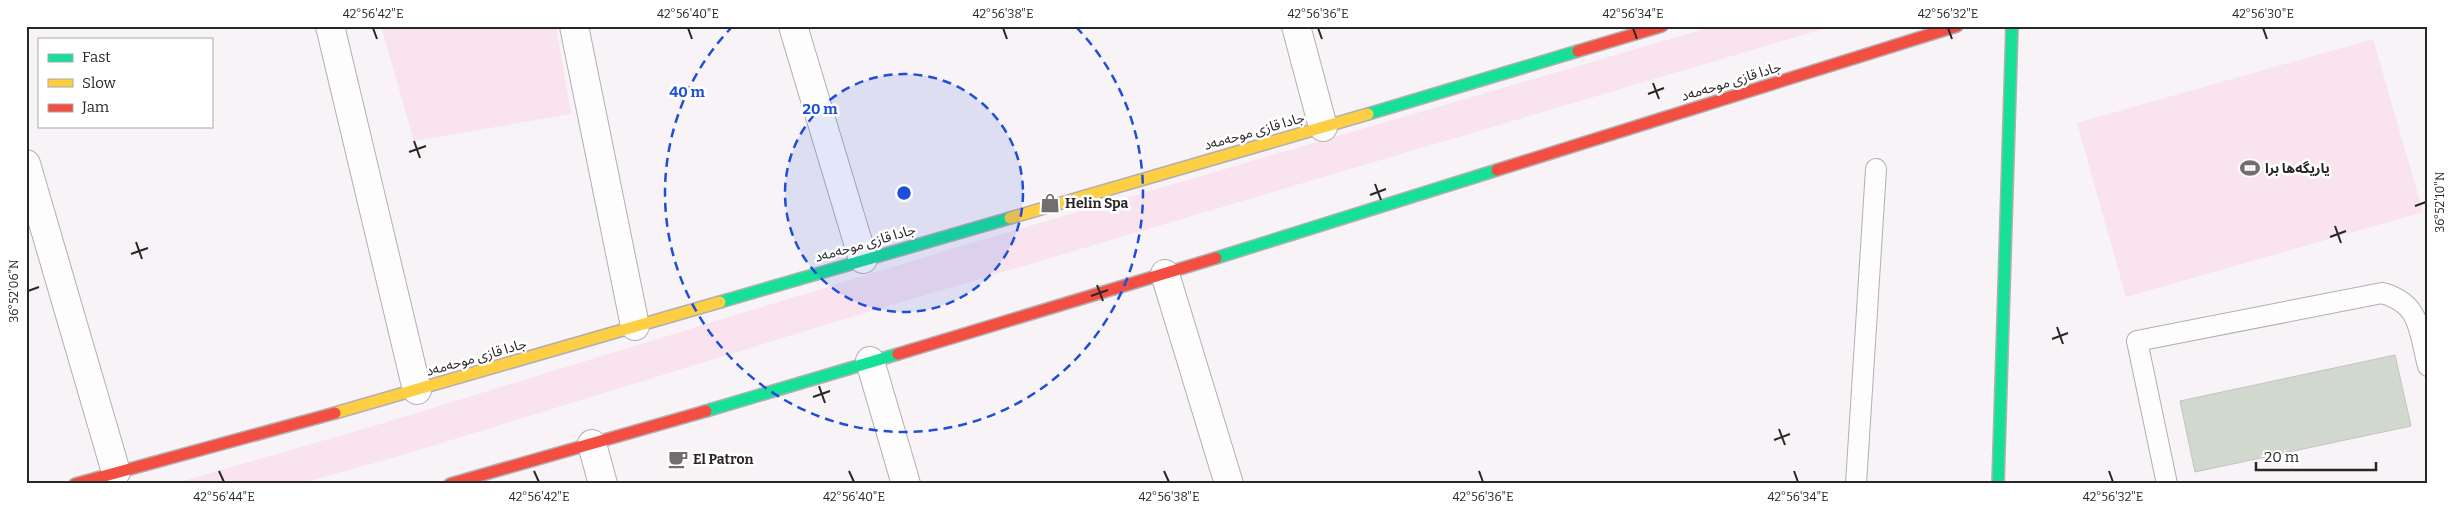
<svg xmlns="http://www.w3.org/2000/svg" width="2454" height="510" font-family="Bitter,'Noto Sans Arabic',serif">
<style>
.green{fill:#f8e3ef}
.building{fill:#d1d8cd;stroke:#c4c3c3}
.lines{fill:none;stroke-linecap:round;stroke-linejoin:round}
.lane-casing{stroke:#b2afb1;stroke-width:22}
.street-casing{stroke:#b2afb1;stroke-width:30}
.fast-casing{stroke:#b2afb1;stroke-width:14}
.slow-casing{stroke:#b2afb1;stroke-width:14}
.jam-casing{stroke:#b2afb1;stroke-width:14}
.lane{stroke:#fefdfe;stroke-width:20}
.street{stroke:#fefdfe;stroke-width:28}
.fast{stroke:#16e098;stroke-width:11}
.slow{stroke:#ffcf43;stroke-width:11}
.jam{stroke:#f24e42;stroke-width:11}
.ticks{fill:none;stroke:#292627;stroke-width:2}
.ring{fill:none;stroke:#1d4ed8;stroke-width:2.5;stroke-dasharray:9 6}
.labels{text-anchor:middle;stroke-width:5;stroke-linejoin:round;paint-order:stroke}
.street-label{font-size:14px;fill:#292627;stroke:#fff}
.poi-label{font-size:14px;font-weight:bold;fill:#292627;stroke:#fff;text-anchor:start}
.centre{fill:#1d4ed8;stroke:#fff;stroke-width:2.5}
.ring-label{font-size:15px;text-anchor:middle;font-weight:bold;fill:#1d4ed8;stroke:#fff;stroke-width:5;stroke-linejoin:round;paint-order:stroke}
.neatline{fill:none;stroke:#292627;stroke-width:2}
.ticks-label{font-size:12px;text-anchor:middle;fill:#292627}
</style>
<rect width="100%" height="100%" fill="#f8f3f6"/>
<!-- green -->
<path class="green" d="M381,26H556L571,114L414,141Z
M1715,26H1833L841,320L396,457L298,484H173L377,425L971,243Z
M2373,39L2423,212L2126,297L2077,123Z"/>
<!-- building -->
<path class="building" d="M2395,355L2411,426L2195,472L2180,401Z"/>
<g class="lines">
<defs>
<path id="lane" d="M1856,484L1876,169
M2167,484L2137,341L2382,293C2421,303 2419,332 2428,366"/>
<path id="street" d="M330,26L417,390
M574,26L635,326
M793,26L863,259
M1296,26L1323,127
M26,164L116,472
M1165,274L1229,484
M870,361L906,484
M592,444L603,484"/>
<path id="fast" d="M1368,114L1578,51
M1216,258L1497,170
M720,302L1010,218
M706,411L898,354
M1998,484L2012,26"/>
<path id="slow" d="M1010,218L1368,114
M335,413L720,302"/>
<path id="jam" d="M1578,51L1662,26
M1497,170L1957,26
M898,354L1216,258
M75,484L335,413
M450,484L706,411"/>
</defs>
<!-- lane casing -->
<use href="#lane" class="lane-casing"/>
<!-- street casing -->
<use href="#street" class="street-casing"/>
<!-- fast casing -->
<use href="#fast" class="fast-casing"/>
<!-- slow casing -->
<use href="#slow" class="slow-casing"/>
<!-- jam casing -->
<use href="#jam" class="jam-casing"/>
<!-- lane -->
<use href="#lane" class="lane"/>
<!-- street -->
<use href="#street" class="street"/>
<!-- fast -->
<use href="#fast" class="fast"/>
<!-- slow -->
<use href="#slow" class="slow"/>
<!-- jam -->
<use href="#jam" class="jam"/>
</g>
<!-- ticks -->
<path class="ticks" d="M373,28L377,39M688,28L692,39M1003,28L1007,39M1318,28L1322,39M1633,28L1637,39M1948,28L1952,39M2263,28L2267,39M1653,83L1659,99M1648,94L1664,88M414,141L420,158M409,152L426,146M1375,184L1381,200M1370,195L1386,189M2415,206L2426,202M2335,226L2341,243M2330,237L2346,231M136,242L142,259M131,254L148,248M1097,285L1103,301M28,291L39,287M1091,296L1108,290M2057,327L2063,344M2052,339L2068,333M819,386L825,403M813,397L830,391M1779,429L1785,445M1774,440L1790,434M219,471L224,482M534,471L539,482M849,471L854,482M1164,471L1169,482M1479,471L1483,482M1794,471L1798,482M2109,471L2113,482"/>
<!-- distance rings -->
<circle cx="904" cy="193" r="119" fill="#1d4ed8" fill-opacity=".12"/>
<g class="ring">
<circle cx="904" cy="193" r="119"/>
<path d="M1076 27A239 239 0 1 1 732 27"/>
</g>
<!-- icons -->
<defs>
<symbol id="stadium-bare" viewBox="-9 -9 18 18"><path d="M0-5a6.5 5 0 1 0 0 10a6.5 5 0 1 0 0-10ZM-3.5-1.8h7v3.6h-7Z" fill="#716e6f" stroke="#fff" stroke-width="2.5" paint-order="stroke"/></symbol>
<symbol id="shop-bare" viewBox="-9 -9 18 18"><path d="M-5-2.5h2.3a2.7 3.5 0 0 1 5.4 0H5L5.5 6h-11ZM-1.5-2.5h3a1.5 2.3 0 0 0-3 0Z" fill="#716e6f" stroke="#fff" stroke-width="2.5" paint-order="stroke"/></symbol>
<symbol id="cafe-bare" viewBox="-9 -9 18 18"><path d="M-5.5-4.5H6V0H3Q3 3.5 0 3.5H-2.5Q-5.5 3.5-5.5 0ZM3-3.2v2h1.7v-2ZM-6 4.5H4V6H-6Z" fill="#716e6f" stroke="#fff" stroke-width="2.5" paint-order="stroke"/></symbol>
</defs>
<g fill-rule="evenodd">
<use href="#stadium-bare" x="2236" y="154" width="28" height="28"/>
<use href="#shop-bare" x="1036" y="189" width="28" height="28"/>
<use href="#cafe-bare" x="664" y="445" width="28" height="28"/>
</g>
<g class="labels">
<!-- street labels -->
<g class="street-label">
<text transform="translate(1731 81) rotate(-17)" y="5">جادا قازی موحەمەد</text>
<text transform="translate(1254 131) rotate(-16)" y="5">جادا قازی موحەمەد</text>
<text transform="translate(865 243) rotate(-16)" y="5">جادا قازی موحەمەد</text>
<text transform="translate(476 357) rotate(-16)" y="5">جادا قازی موحەمەد</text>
</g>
<!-- poi labels -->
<g class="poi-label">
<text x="2265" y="173">یاریگەها برا</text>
<text x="1065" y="208">Helin Spa</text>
<text x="693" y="464">El Patron</text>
</g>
</g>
<circle cx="904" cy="193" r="8" class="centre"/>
<g class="ring-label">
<text x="687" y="97">40 m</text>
<text x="820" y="114">20 m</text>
</g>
<!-- border -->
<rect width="2454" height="510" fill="none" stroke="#ffffff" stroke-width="55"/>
<!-- legend -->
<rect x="38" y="38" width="175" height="90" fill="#ffffff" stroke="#a9a8a9"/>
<rect x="48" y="54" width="25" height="8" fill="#16e098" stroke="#a9a8a9"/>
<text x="82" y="62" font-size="15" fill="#292627">Fast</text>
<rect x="48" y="79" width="25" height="8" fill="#ffcf43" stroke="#a9a8a9"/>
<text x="82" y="88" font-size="15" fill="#292627">Slow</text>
<rect x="48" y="104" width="25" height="8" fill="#f24e42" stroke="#a9a8a9"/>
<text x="82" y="112" font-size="15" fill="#292627">Jam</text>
<!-- scale -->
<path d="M2256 462v8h120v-8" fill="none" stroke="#292627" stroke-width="2.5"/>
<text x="2264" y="462" font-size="15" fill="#292627" stroke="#ffffff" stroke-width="4" paint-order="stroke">20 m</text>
<rect x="28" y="28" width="2398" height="454" class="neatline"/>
<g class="ticks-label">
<text x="373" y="18">42°56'42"E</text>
<text x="688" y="18">42°56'40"E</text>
<text x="1003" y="18">42°56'38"E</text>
<text x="1318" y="18">42°56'36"E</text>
<text x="1633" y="18">42°56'34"E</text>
<text x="1948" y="18">42°56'32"E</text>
<text x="2263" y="18">42°56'30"E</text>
<text transform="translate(2440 202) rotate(-90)" y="4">36°52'10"N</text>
<text transform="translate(14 291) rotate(-90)" y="4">36°52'06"N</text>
<text x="224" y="501">42°56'44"E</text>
<text x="539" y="501">42°56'42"E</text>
<text x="854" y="501">42°56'40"E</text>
<text x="1169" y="501">42°56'38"E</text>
<text x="1483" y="501">42°56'36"E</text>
<text x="1798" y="501">42°56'34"E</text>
<text x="2113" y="501">42°56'32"E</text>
</g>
</svg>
